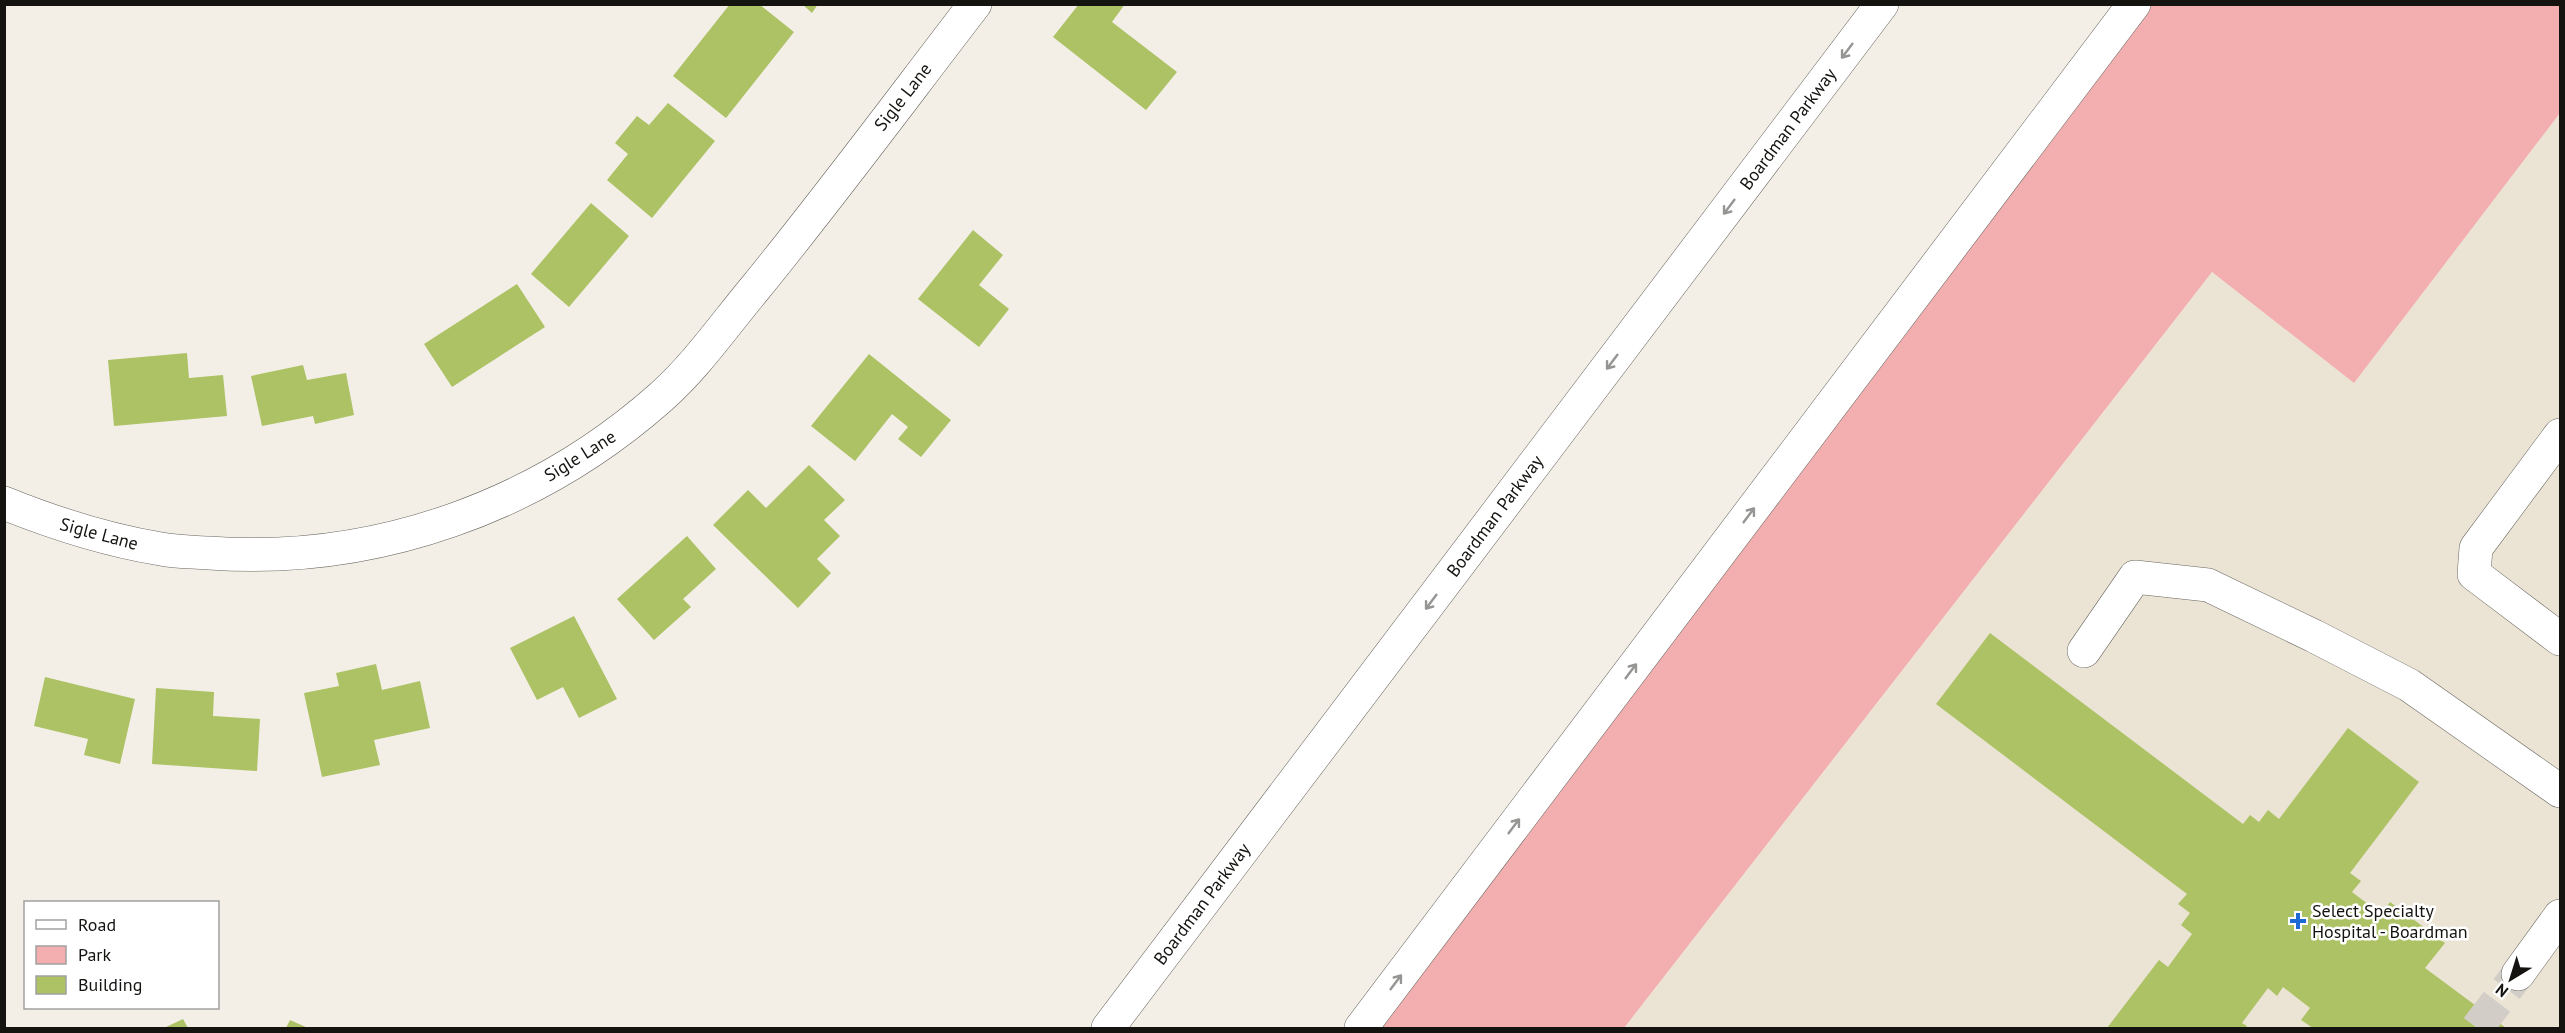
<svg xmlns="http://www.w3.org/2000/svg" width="2565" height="1033" font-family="'PT Sans',sans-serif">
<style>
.built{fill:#ebe4d5}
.green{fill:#f3aeb0}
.building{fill:#acc264}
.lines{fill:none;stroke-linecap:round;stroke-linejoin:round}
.minor-tunnel{stroke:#d2cec7;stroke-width:33;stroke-dasharray:33 16;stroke-linecap:butt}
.minor-casing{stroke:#68655e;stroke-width:34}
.highway-casing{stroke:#68655e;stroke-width:34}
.minor{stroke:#fff;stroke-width:33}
.highway{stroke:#fff;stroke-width:33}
.oneway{stroke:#959593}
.poi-dot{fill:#1d6ad5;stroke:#fff;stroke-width:2}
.labels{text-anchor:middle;stroke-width:5;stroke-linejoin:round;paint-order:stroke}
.street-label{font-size:18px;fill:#141310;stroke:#fff}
.poi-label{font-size:18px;fill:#141310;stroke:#fff;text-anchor:start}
</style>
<rect width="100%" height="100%" fill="#f3efe7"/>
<!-- built -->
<path class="built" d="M2560,113V1028H1624L2212,272L2354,383Z"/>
<!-- green -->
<path class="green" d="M2134,5H2560V113L2354,383L2212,272L1624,1028H1361Z"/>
<!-- building -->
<path class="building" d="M730,4H759L794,32L726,118L673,76Z
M802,4H818L812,13Z
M1079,4H1125L1112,22L1177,72L1146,110L1053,37Z
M668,103L715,141L652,218L607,180L628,154L615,143L637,116L649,125Z
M591,203L629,236L569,307L531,274Z
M973,230L1003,255L979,285L1009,309L979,347L918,299Z
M517,284L545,327L452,387L424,344Z
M187,353L189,378L223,375L227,416L114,426L108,360Z
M869,354L951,420L921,457L898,439L908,427L892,414L855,461L811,426Z
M303,365L307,380L346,373L354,415L315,424L313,416L262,426L251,376Z
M809,465L845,500L824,520L840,536L817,559L831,573L798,608L713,525L748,490L766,508Z
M687,536L716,569L683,599L691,607L654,640L617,599Z
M574,616L617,699L579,718L563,687L537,700L510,648Z
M1990,633L2243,824L2250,815L2259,822L2268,810L2279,819L2348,728L2419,782L2350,873L2361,881L2352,892L2381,914L2390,902L2445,943L2425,968L2506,1028H2313L2301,1020L2310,1008L2283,987L2277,996L2268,988L2242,1023L2247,1026L2245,1028H2107L2159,960L2168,967L2192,934L2181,925L2190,913L2178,904L2187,894L1936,704Z
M376,664L382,690L420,681L430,728L374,740L380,765L322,777L304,693L339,686L336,673Z
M45,677L135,699L120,764L84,755L88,739L34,726Z
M156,688L214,692L213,716L260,719L257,771L152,764Z
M183,1019L188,1028H164Z
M290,1020L308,1028H286Z"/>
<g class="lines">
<!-- minor-tunnel -->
<path class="minor-tunnel" d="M2477,1028L2518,974"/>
<defs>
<path id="minor" d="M2560,435L2476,548L2474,574L2560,639
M4,503C56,524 106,540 161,549C177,552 193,552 209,553C375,565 537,507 661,397C697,365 725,324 756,287C831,195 902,99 975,4
M2084,651L2135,577L2208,585L2314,636L2409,685L2560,791
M2518,974L2560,916"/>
<path id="highway" d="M1108,1028L1882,4
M1361,1028L2134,4"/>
</defs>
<!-- minor casing -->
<use href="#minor" class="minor-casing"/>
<!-- highway casing -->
<use href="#highway" class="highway-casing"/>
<!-- minor -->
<use href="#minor" class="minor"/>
<!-- highway -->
<use href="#highway" class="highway"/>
</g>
<!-- one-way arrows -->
<defs><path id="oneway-shaft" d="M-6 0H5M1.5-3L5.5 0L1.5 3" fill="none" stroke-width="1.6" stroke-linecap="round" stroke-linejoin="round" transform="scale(1.5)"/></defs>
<g class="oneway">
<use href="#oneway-shaft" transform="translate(1847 51) rotate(127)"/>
<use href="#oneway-shaft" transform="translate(1729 207) rotate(127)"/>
<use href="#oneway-shaft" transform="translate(1612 362) rotate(127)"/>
<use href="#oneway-shaft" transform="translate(1749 515) rotate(-53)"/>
<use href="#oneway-shaft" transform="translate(1431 602) rotate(127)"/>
<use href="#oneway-shaft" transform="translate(1631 671) rotate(-53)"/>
<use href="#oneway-shaft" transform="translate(1514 826) rotate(-53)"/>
<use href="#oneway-shaft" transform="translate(1396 982) rotate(-53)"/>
</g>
<!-- markers -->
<path class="poi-dot" d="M2295 912h6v6h6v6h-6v6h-6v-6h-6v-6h6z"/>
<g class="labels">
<!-- street labels -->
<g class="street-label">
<text transform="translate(903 97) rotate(-52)" y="6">Sigle Lane</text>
<text transform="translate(1788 129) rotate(-53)" y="6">Boardman Parkway</text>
<text transform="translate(580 456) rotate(-32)" y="6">Sigle Lane</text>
<text transform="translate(1495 516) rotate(-53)" y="6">Boardman Parkway</text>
<text transform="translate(99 534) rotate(15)" y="6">Sigle Lane</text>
<text transform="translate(1202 904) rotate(-53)" y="6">Boardman Parkway</text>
</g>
<!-- poi labels -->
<g class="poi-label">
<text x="2312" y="917">Select Specialty<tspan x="2312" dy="21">Hospital - Boardman</tspan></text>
</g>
</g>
<!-- border -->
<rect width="2565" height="1033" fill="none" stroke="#141310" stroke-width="12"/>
<!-- legend -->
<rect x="24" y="901" width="195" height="108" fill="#ffffff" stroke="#a1a19f" stroke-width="1.5"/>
<rect x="36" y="920" width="30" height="9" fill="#ffffff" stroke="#a1a19f" stroke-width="1.5"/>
<text x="78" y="931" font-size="18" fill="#141310">Road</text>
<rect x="36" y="946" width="30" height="18" fill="#f3aeb0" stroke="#a1a19f" stroke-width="1.5"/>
<text x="78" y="961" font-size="18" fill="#141310">Park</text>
<rect x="36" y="976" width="30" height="18" fill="#acc264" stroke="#a1a19f" stroke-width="1.5"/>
<text x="78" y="991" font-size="18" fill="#141310">Building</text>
<!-- north arrow -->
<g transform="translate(2511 979) rotate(218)" stroke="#ffffff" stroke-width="4.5" paint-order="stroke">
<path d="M0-4.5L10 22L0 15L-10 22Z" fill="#141310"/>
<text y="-9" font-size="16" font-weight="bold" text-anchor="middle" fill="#141310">N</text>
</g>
</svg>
